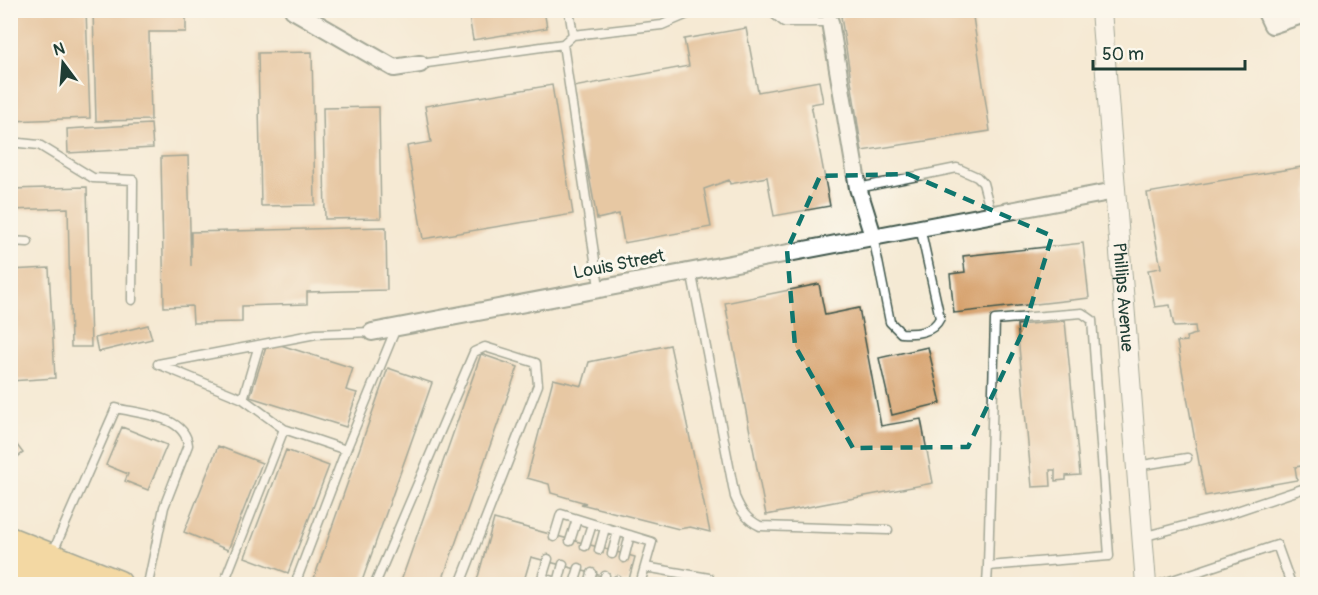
<svg xmlns="http://www.w3.org/2000/svg" width="1318" height="595" font-family="Pangolin,sans-serif">
<style>
.building{fill:#d59f69}
.lines{fill:none;stroke-linecap:round;stroke-linejoin:round}
.service-casing{stroke:#3f574c;stroke-width:11}
.minor-casing{stroke:#3f574c;stroke-width:20}
.tertiary-casing{stroke:#3f574c;stroke-width:22}
.trunk-casing{stroke:#3f574c;stroke-width:30}
.service{stroke:#fff;stroke-width:8}
.minor{stroke:#fff;stroke-width:16}
.tertiary{stroke:#fff;stroke-width:20}
.trunk{stroke:#efc469;stroke-width:27}
.marked{fill:none;stroke:#0f766e;stroke-width:4.5;stroke-dasharray:12 8;stroke-linejoin:round}
.labels{text-anchor:middle;stroke-width:6;stroke-linejoin:round;paint-order:stroke}
.street-label{font-size:18px;fill:#1f3d34;stroke:#fbf7ec}
</style>
<rect width="100%" height="100%" fill="#fbf7ec"/>
<filter id="ink" filterUnits="userSpaceOnUse"><feTurbulence type="fractalNoise" baseFrequency=".0167" numOctaves="2"/><feDisplacementMap in="SourceGraphic" scale="12" xChannelSelector="R" yChannelSelector="G"/><feConvolveMatrix kernelMatrix="1 2 1 2 8 2 1 2 1" color-interpolation-filters="sRGB"/></filter>
<filter id="wash" filterUnits="userSpaceOnUse"><feTurbulence type="fractalNoise" baseFrequency=".008" numOctaves="4" result="noise"/><feDisplacementMap in="SourceGraphic" scale="24" xChannelSelector="R" yChannelSelector="G"/><feGaussianBlur stdDeviation="1.35" result="paint"/><feColorMatrix in="noise" values="0 0 0 0 0 0 0 0 0 0 0 0 0 0 0 0 0 1.4 0 .05"/><feComposite in="paint" operator="in"/></filter>
<g filter="url(#wash)">
<rect width="100%" height="100%" fill="#f5ead4"/>
<g id="blocks">
<!-- building -->
<path class="building" d="M10,10H86L90,118L10,121Z
M93,10H186V32H149L151,120L96,121Z
M354,10H438L439,13L355,15Z
M468,10H544L547,28L473,40Z
M875,10H972L990,131L862,151L841,16Z
M746,28L758,92L819,81L823,102L811,104L830,206L774,216L767,177L730,184L729,180L704,189L711,227L624,243L619,214L597,219L573,87L689,66L684,39Z
M312,52L315,205L261,206L258,53Z
M552,85L573,214L423,239L407,146L431,142L425,106Z
M379,107L381,218L325,219L323,108Z
M151,124L153,148L68,153L67,129Z
M188,156L191,266V232L386,227L387,290L307,292V304L242,306V322L193,323L192,306L164,307L161,157Z
M1308,166V465L1295,467L1297,480L1205,496L1177,342L1187,341L1186,337L1196,334L1195,326L1174,327L1170,305L1155,307L1148,270L1161,268L1147,193Z
M87,187L91,347H71L68,208L10,210V189Z
M1083,243L1089,298L954,313L950,274L965,272L963,256Z
M49,268L55,378L10,381V270Z
M819,284L825,315L859,308L881,426L921,419L933,483L766,515L725,303Z
M1065,321L1080,475L1066,476V480L1055,481V470H1050L1051,486L1032,487L1017,325Z
M148,325L152,339L98,352L95,338Z
M268,341L353,368L346,390L357,393L346,427L250,397Z
M670,345L710,532L690,527L679,529L581,504L586,503L551,493L549,484L527,478L553,379L582,386L589,362Z
M928,347L941,403L892,415L879,358Z
M481,354L518,367L441,584H400Z
M388,368L432,383L361,584H312Z
M122,427L167,445L148,490L125,481L128,474L106,465Z
M10,436L23,453L10,462Z
M218,446L262,463L228,550L184,532Z
M286,450L329,466L288,573L245,557Z
M494,519L635,557L628,583L531,557L523,584H476Z"/>
</g>
</g>
<g filter="url(#ink)">
<use href="#blocks" fill-opacity="0" stroke="#3f574c" stroke-width="1.5"/>
<g class="lines">
<defs>
<path id="service" d="M769,10L784,22H830
M573,35L662,25L697,10
M563,44L599,287
M420,64L563,44L573,35L569,10
M10,142L39,145L93,178L133,180L132,300
M858,188L957,168L977,177L983,183L991,213
M873,236L890,322L901,333C916,334 933,333 940,318L920,227
M10,241L28,242
M691,270L735,497C741,511 746,519 760,526L888,530
M158,364L316,334L372,332
M158,364L243,399L284,429
M243,399L259,345
M1136,466L1187,458
M554,537L561,514L652,542L640,584
M1142,537L1225,515L1308,487
M570,541L577,519
M585,546L592,524
M599,550L605,528
M52,554L116,408C139,414 185,415 188,445L164,507L148,584
M612,554L618,531
M624,558L630,535
M548,559L542,578L564,584
M645,567L709,578
M558,583L563,564
M236,584L225,580L284,429L346,450L396,328
M295,584L346,450
M375,584L474,352L485,347L536,363L538,385L460,584
M574,584L579,568
M589,584L592,573
M603,584L605,576
M616,584L617,580
M987,584L988,566L1109,556L1092,320L1082,313L995,320L988,566
M1161,584L1277,545L1291,584"/>
<path id="minor" d="M293,10L394,68L420,64
M1265,10L1272,25L1308,13
M830,22L858,188L873,236
M372,332L1115,191"/>
<g id="tertiary">
<path id="s1" d="M1101,10L1146,584"/>
</g>
<path id="trunk" d="M10,541L118,584
M10,566L56,584"/>
</defs>
<!-- service casing -->
<use href="#service" class="service-casing"/>
<!-- minor casing -->
<use href="#minor" class="minor-casing"/>
<!-- tertiary casing -->
<use href="#tertiary" class="tertiary-casing"/>
<!-- trunk casing -->
<use href="#trunk" class="trunk-casing"/>
<!-- service -->
<use href="#service" class="service"/>
<!-- minor -->
<use href="#minor" class="minor"/>
<!-- tertiary -->
<use href="#tertiary" class="tertiary"/>
<!-- trunk -->
<use href="#trunk" class="trunk"/>
</g>
</g>
<!-- marked area -->
<path d="M0 0H1318V595H0ZM908,174L1052,236L1024,329L968,447L853,448L795,346L787,250L820,176Z" fill="#f5ead4" fill-opacity=".55" fill-rule="evenodd"/>
<path class="marked" d="M908,174L1052,236L1024,329L968,447L853,448L795,346L787,250L820,176Z"/>
<g class="labels">
<!-- street labels -->
<g class="street-label">
<text transform="translate(619 264) rotate(-11)" y="6">Louis Street</text>
<text dy="6" stroke="none"><textPath href="#s1" startOffset="288">Phillips Avenue</textPath></text>
</g>
</g>
<!-- margin -->
<rect width="1318" height="595" fill="none" stroke="#fbf7ec" stroke-width="36"/>
<!-- north arrow -->
<g transform="translate(63 63) rotate(344)" stroke="#fbf7ec" stroke-width="4.5" paint-order="stroke">
<path d="M0-4.5L10 22L0 15L-10 22Z" fill="#1f3d34"/>
<text y="-9" font-size="16" font-weight="bold" text-anchor="middle" fill="#1f3d34">N</text>
</g>
<!-- scale -->
<path d="M1093 60v9h152v-9" fill="none" stroke="#1f3d34" stroke-width="3"/>
<text x="1102" y="60" font-size="18" fill="#1f3d34" stroke="#fbf7ec" stroke-width="4.5" paint-order="stroke">50 m</text>
</svg>
